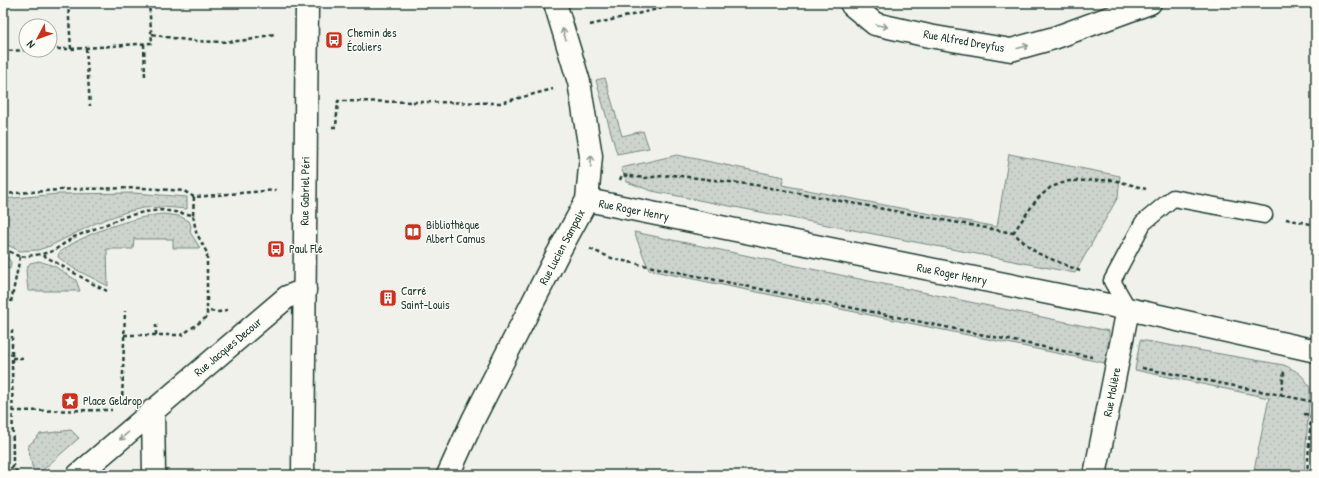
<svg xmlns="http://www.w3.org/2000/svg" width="1319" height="478" font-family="'Patrick Hand',sans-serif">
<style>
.grass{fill:url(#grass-dots);stroke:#768880}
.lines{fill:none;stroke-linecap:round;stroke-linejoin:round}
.lane-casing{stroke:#1f3d34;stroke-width:19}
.street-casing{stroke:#1f3d34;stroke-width:25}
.primary-casing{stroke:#1f3d34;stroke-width:25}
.path{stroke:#1f3d34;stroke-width:2.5;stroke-dasharray:4 3;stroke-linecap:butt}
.lane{stroke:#fdfcf7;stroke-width:16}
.street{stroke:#fdfcf7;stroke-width:22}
.primary{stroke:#fdfcf7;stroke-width:22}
.oneway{stroke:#8e9c96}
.labels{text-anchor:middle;stroke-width:3;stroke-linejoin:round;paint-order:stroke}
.poi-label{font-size:12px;fill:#1f3d34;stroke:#fdfcf7;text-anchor:start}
.street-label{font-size:12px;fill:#1f3d34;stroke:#fdfcf7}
</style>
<defs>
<pattern id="grass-dots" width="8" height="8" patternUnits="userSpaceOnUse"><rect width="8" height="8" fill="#cdd3cd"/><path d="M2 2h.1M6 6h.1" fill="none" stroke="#b0b6b1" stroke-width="1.8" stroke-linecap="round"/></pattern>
</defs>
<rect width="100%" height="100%" fill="#f0f1eb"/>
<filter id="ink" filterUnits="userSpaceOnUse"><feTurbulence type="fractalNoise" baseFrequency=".025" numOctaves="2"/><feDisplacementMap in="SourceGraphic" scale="8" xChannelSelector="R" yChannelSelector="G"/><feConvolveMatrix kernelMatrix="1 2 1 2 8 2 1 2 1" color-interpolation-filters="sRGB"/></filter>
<g filter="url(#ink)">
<!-- grass -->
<path class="grass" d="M605,78L622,136L643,131L649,148L617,154L596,80Z
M1009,154L1120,176L1118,197L1075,273L652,191L627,182L621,168L677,155L784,177L782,185L997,227Z
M134,193L187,197V209L164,207L143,208L126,212L96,223L50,246L38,250L20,251L3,243V199L59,194Z
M163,214L179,216L189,221L191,226L190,232L200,248H173V239H134L133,249H107L108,286L73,268L58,257L59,253C79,235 136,216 163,214Z
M634,232L1109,331V338L1105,363L649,270Z
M3,252L11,262L10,269L3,267Z
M39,261L54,266L76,280L80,291H28L26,270L30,263Z
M1140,340L1284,365C1297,371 1304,375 1310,388L1304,475H1253L1269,398L1135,370Z
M71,430L79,438L37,475L33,471L28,446L40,434Z"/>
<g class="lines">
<defs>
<path id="lane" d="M1128,309L1112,281L1143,223L1173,198L1264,215"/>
<path id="street" d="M851,3L852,5L875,24L929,36L1011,50L1054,38L1150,3
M587,200L1128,309L1316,351
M153,410L154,475
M78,475L287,297L305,290
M448,475L473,420L557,255L587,200L591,156L579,82L555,3
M1095,475L1128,309"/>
<path id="primary" d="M303,475L307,3"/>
</defs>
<!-- lane casing -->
<use href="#lane" class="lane-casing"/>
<!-- street casing -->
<use href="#street" class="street-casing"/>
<!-- primary casing -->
<use href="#primary" class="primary-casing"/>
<!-- path -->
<path class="path" d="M590,25L683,3
M152,34C183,41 216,44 247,40C256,39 265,35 275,34
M144,44L145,77
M86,48L90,106
M50,49H71L68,3
M71,49L152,43L149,3
M6,80L3,51L34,50
M332,127H336L338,101L500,103L553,89
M620,180L622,175L645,178L672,175L755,185L1013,233L1037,253L1080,271
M3,194L74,189L142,188L184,191L194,197L276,190
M193,215L194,197
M1286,219L1316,225
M1013,233L1037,199L1051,187L1069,181L1114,180L1146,189
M3,248L20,257L42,254L53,251L74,237L127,216L144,212L162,210L193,215L196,232L207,253V311
M590,249L614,259L648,266L1092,357
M43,255L95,285L107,291
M11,302L20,257
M124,335H182L207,317V311L219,312L230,309
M156,335V321
M3,354H12L13,468L20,475
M12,354V330
M12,358H25
M1142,368L1281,395L1284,371
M1281,395L1314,402V408H1316
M122,403L125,311
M12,411L112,410
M1304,414L1311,415L1314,408
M3,468H13
M1307,475L1311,415"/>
<!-- lane -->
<use href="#lane" class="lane"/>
<!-- street -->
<use href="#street" class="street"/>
<!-- primary -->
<use href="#primary" class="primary"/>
</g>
<!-- one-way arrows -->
<defs><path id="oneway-shaft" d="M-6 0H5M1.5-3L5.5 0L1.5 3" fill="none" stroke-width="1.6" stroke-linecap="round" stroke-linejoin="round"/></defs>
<g class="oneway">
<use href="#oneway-shaft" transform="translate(882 26) rotate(12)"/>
<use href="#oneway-shaft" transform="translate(564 34) rotate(-107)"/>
<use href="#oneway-shaft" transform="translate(1023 47) rotate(-15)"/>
<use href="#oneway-shaft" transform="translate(591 161) rotate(-86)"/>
<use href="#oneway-shaft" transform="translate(124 436) rotate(139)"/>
</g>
</g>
<!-- icons -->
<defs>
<symbol id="bus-square" viewBox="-11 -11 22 22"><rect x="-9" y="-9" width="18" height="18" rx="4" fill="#c8321e" stroke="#fdfcf7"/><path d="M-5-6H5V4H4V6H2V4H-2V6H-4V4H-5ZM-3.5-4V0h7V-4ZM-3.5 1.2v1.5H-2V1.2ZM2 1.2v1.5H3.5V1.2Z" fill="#fff"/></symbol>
<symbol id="library-square" viewBox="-11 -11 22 22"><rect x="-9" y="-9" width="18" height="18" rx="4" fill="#c8321e" stroke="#fdfcf7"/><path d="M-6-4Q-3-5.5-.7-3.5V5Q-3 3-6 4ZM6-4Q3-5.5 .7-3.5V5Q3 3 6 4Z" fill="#fff"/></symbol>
<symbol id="building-square" viewBox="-11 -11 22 22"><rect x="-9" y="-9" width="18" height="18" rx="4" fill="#c8321e" stroke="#fdfcf7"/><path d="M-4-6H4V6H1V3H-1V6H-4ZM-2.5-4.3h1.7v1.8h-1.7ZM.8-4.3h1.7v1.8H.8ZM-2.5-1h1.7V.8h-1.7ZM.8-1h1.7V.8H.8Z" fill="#fff"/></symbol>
<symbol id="sight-square" viewBox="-11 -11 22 22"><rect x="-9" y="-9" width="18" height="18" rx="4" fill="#c8321e" stroke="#fdfcf7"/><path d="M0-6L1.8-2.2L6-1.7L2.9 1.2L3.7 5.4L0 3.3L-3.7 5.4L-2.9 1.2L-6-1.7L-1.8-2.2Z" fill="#fff"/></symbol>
</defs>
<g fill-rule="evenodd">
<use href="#bus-square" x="324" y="30" width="20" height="20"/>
<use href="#library-square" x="403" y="222" width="20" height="20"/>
<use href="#bus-square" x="266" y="239" width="20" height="20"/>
<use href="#building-square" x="378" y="288" width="20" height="20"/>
<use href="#sight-square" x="60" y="391" width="20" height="20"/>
</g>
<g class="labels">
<!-- poi labels -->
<g class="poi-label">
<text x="347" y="37">Chemin des<tspan x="347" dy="14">Écoliers</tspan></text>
<text x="426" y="229">Bibliothèque<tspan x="426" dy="14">Albert Camus</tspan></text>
<text x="289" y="253">Paul Flé</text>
<text x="401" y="295">Carré<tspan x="401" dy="14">Saint-Louis</tspan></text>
<text x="83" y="405">Place Geldrop</text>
</g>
<!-- street labels -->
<g class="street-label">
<text transform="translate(964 41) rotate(10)" y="4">Rue Alfred Dreyfus</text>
<text transform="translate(305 191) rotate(-89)" y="4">Rue Gabriel Péri</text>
<text transform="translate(634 210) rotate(11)" y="4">Rue Roger Henry</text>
<text transform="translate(562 247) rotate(-62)" y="4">Rue Lucien Sampaix</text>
<text transform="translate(952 274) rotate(11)" y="4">Rue Roger Henry</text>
<text transform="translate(228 347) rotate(-40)" y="4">Rue Jacques Decour</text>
<text transform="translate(1112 392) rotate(-79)" y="4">Rue Molière</text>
</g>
</g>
<!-- margin -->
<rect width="1319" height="478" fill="none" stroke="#fdfcf7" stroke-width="16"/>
<rect x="8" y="8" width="1303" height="462" fill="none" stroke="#1f3d34" stroke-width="1.5" filter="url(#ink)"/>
<!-- north arrow -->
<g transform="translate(38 38) rotate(229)"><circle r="19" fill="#fdfcf7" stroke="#a4b0a9"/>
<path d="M0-3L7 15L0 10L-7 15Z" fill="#c8321e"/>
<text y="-6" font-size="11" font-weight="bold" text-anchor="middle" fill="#1f3d34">N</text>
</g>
</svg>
